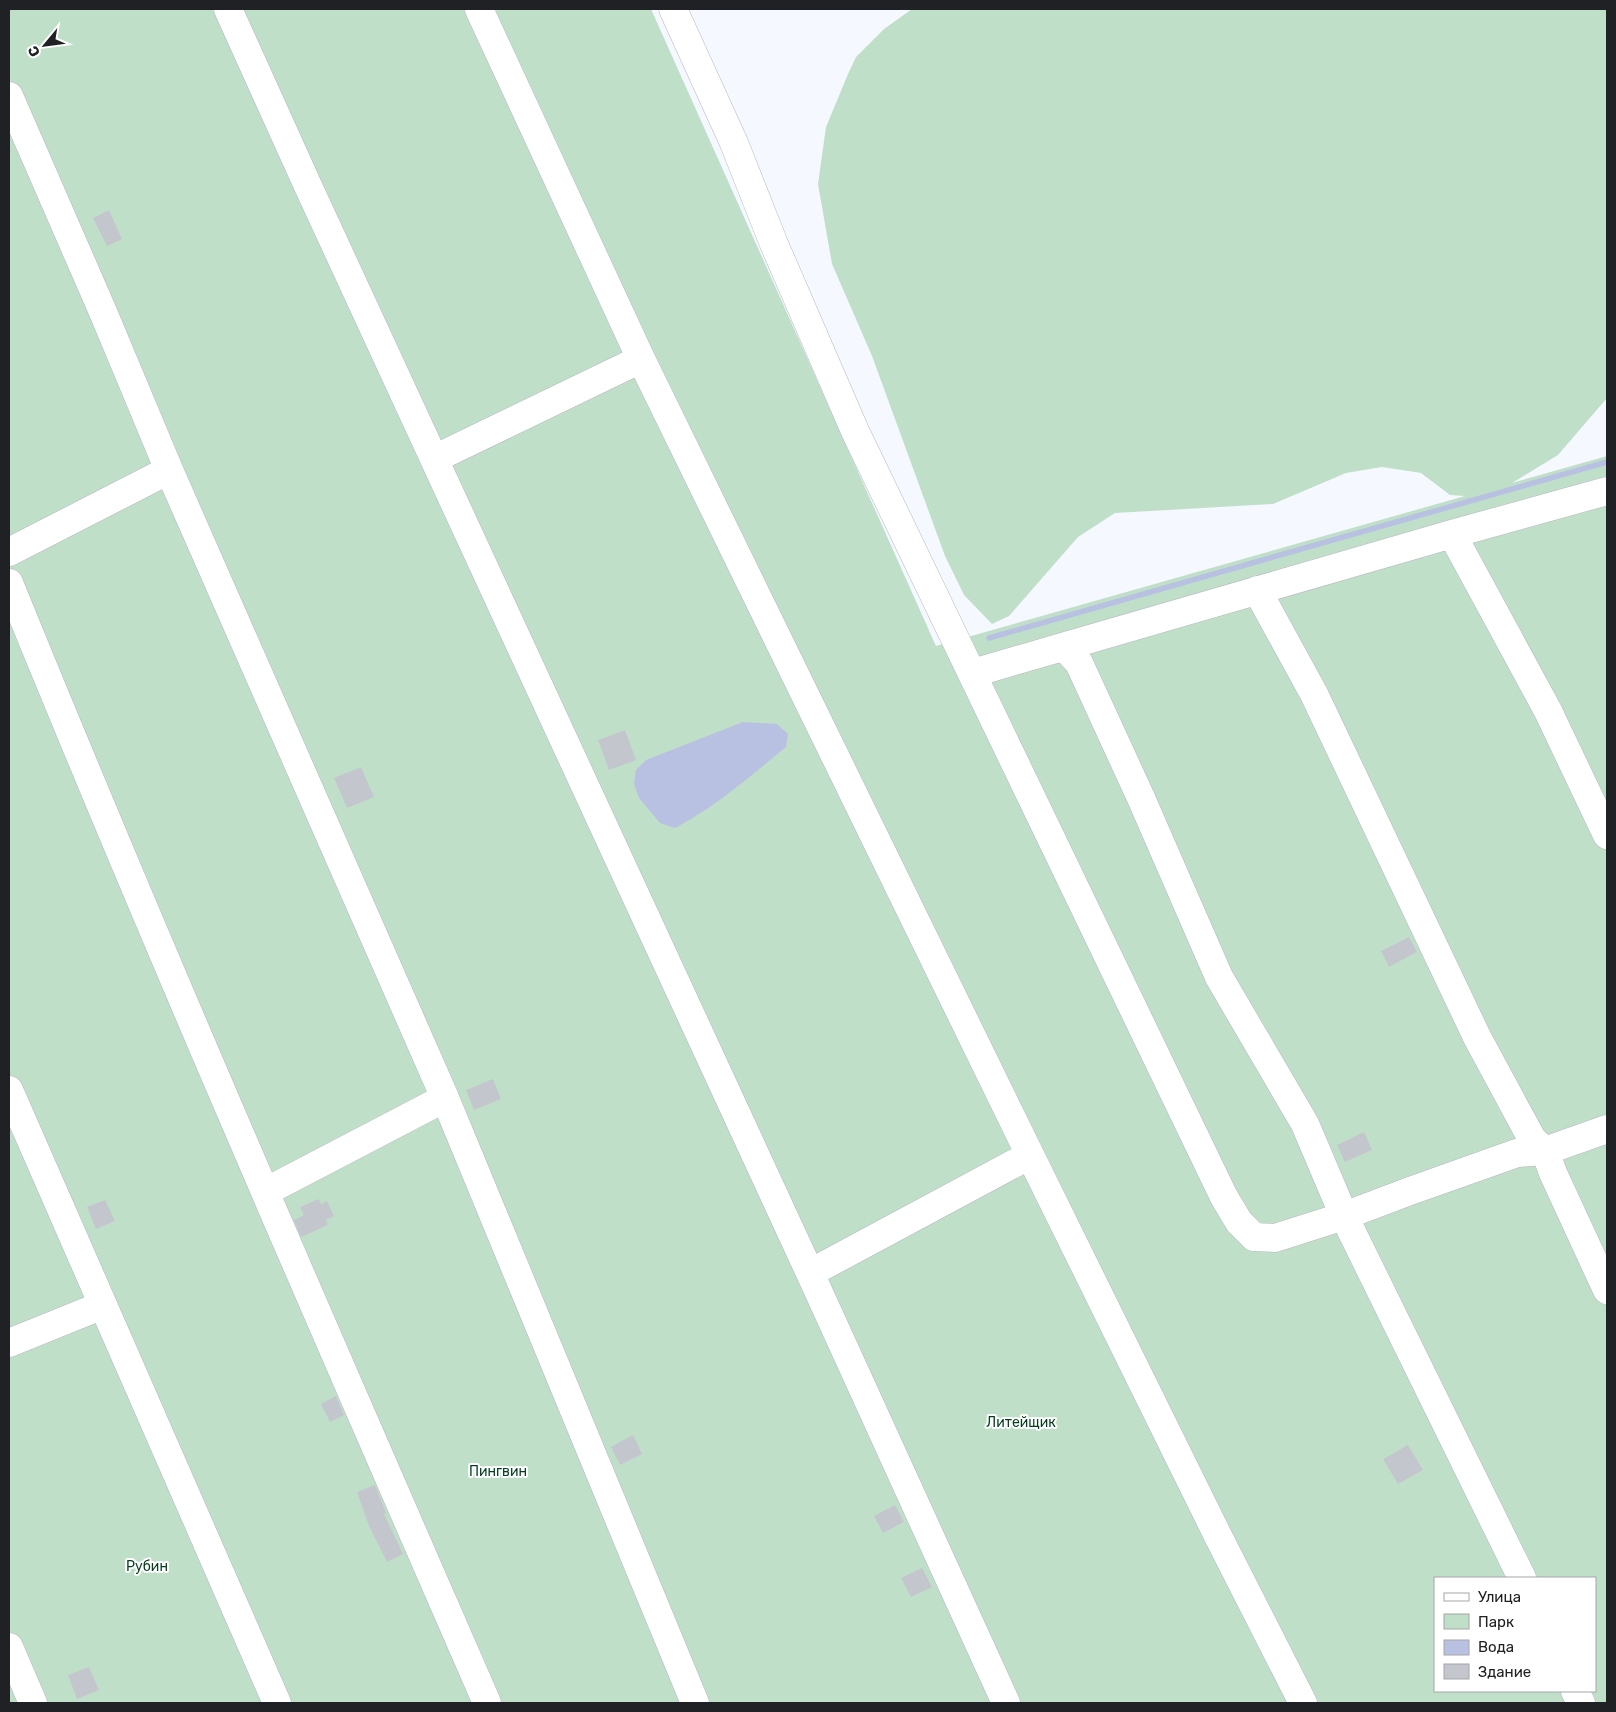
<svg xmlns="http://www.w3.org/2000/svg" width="1616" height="1712" font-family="Rubik,sans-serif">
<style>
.green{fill:#c0dfc9;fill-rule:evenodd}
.water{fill:#b9c1e2}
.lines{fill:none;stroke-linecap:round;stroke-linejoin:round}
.stream{stroke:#b9c1e2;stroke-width:5.5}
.building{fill:#c4c6ce}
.minor-casing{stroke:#b6b8c0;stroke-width:29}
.minor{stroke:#fff;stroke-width:28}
.labels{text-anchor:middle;stroke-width:4;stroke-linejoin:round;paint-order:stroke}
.park-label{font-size:14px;fill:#043d1f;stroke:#fff}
</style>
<rect width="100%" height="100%" fill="#f6f8ff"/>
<!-- green -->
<path class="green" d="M9,9H651L936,646L1465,496L1450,495L1421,473L1382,467L1346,473L1273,504L1115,513L1078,537L1009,616L992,624L964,595L945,556L872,356L832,264L818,184L826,127L848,74L856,57L884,29L912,9H1607V398L1558,455L1512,483L1607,456V1703H9ZM1435,1578H1595V1691H1435Z"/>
<!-- water -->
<path class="water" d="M743,722L777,724L788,734L786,747C749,777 717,806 675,828L660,823L639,798L634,784L636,770L646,760Z"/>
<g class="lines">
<!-- stream -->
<path class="stream" d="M989,638L1607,462"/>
</g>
<!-- building -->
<path class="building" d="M109,210L122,239L107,246L93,218Z
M625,730L636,760L609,770L598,740Z
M361,767L374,797L347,808L334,778Z
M1409,937L1417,952L1389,967L1381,951Z
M493,1079L501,1099L474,1110L466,1090Z
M1364,1132L1372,1150L1345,1162L1337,1145Z
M319,1199L321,1204L327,1201L334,1216L326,1220L328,1225L301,1237L294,1220L304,1215L300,1207Z
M105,1200L115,1221L96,1229L87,1207Z
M336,1396L344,1415L330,1422L321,1404Z
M633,1435L642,1454L620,1465L611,1447Z
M1408,1445L1423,1470L1398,1484L1383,1459Z
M375,1485L386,1513L384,1514L403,1554L387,1562L369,1526L357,1492Z
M895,1505L904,1522L883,1533L874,1516Z
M922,1568L932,1587L911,1597L901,1578Z
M89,1667L99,1690L77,1699L68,1675Z"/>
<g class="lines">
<defs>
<path id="minor" d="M228,9L308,186L810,1273L1006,1703
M479,9L641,359L1030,1155L1218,1536L1303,1703
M673,9L734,143L774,244L855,431L1224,1197L1239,1222L1254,1237L1275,1238L1344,1216L1410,1191L1517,1153L1545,1151L1607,1129
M9,96L103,312L169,470L445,1098L695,1703
M434,459L641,359
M1452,534L1548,711L1607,835
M9,552L169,470
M9,583C162,959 325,1331 487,1703
M1257,590L1314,694L1477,1037L1532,1139L1545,1151L1553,1173L1607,1290
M1059,648L1452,534L1607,491
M973,673L1059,648L1068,651L1079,663L1141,798L1219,977L1305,1124L1344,1216L1522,1578
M9,1090L277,1703
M265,1192L445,1098
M810,1273L1030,1155
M9,1343L103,1305
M9,1647L33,1703
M1575,1691L1581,1703"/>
</defs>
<!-- minor casing -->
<use href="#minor" class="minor-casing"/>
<!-- minor -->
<use href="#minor" class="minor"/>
</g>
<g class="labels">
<!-- park labels -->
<g class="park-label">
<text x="1021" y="1427">Литейщик</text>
<text x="498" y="1476">Пингвин</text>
<text x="147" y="1571">Рубин</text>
</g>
</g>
<!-- border -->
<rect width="1616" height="1712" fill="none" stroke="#202124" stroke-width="20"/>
<!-- legend -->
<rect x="1434" y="1577" width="162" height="115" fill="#ffffff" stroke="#a6a6a7"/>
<rect x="1444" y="1593" width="25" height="8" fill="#ffffff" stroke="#a6a6a7"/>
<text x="1478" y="1602" font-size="15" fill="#202124">Улица</text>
<rect x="1444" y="1614" width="25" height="15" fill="#c0dfc9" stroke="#a6a6a7"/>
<text x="1478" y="1627" font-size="15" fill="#202124">Парк</text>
<rect x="1444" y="1640" width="25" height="15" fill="#b9c1e2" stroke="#a6a6a7"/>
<text x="1478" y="1652" font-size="15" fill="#202124">Вода</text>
<rect x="1444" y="1664" width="25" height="15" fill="#c4c6ce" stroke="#a6a6a7"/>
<text x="1478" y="1677" font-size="15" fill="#202124">Здание</text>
<!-- north arrow -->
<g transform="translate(45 45) rotate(241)" stroke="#ffffff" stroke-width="4" paint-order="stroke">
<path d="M0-4L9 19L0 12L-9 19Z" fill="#202124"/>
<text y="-8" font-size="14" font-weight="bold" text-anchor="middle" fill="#202124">С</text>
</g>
</svg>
